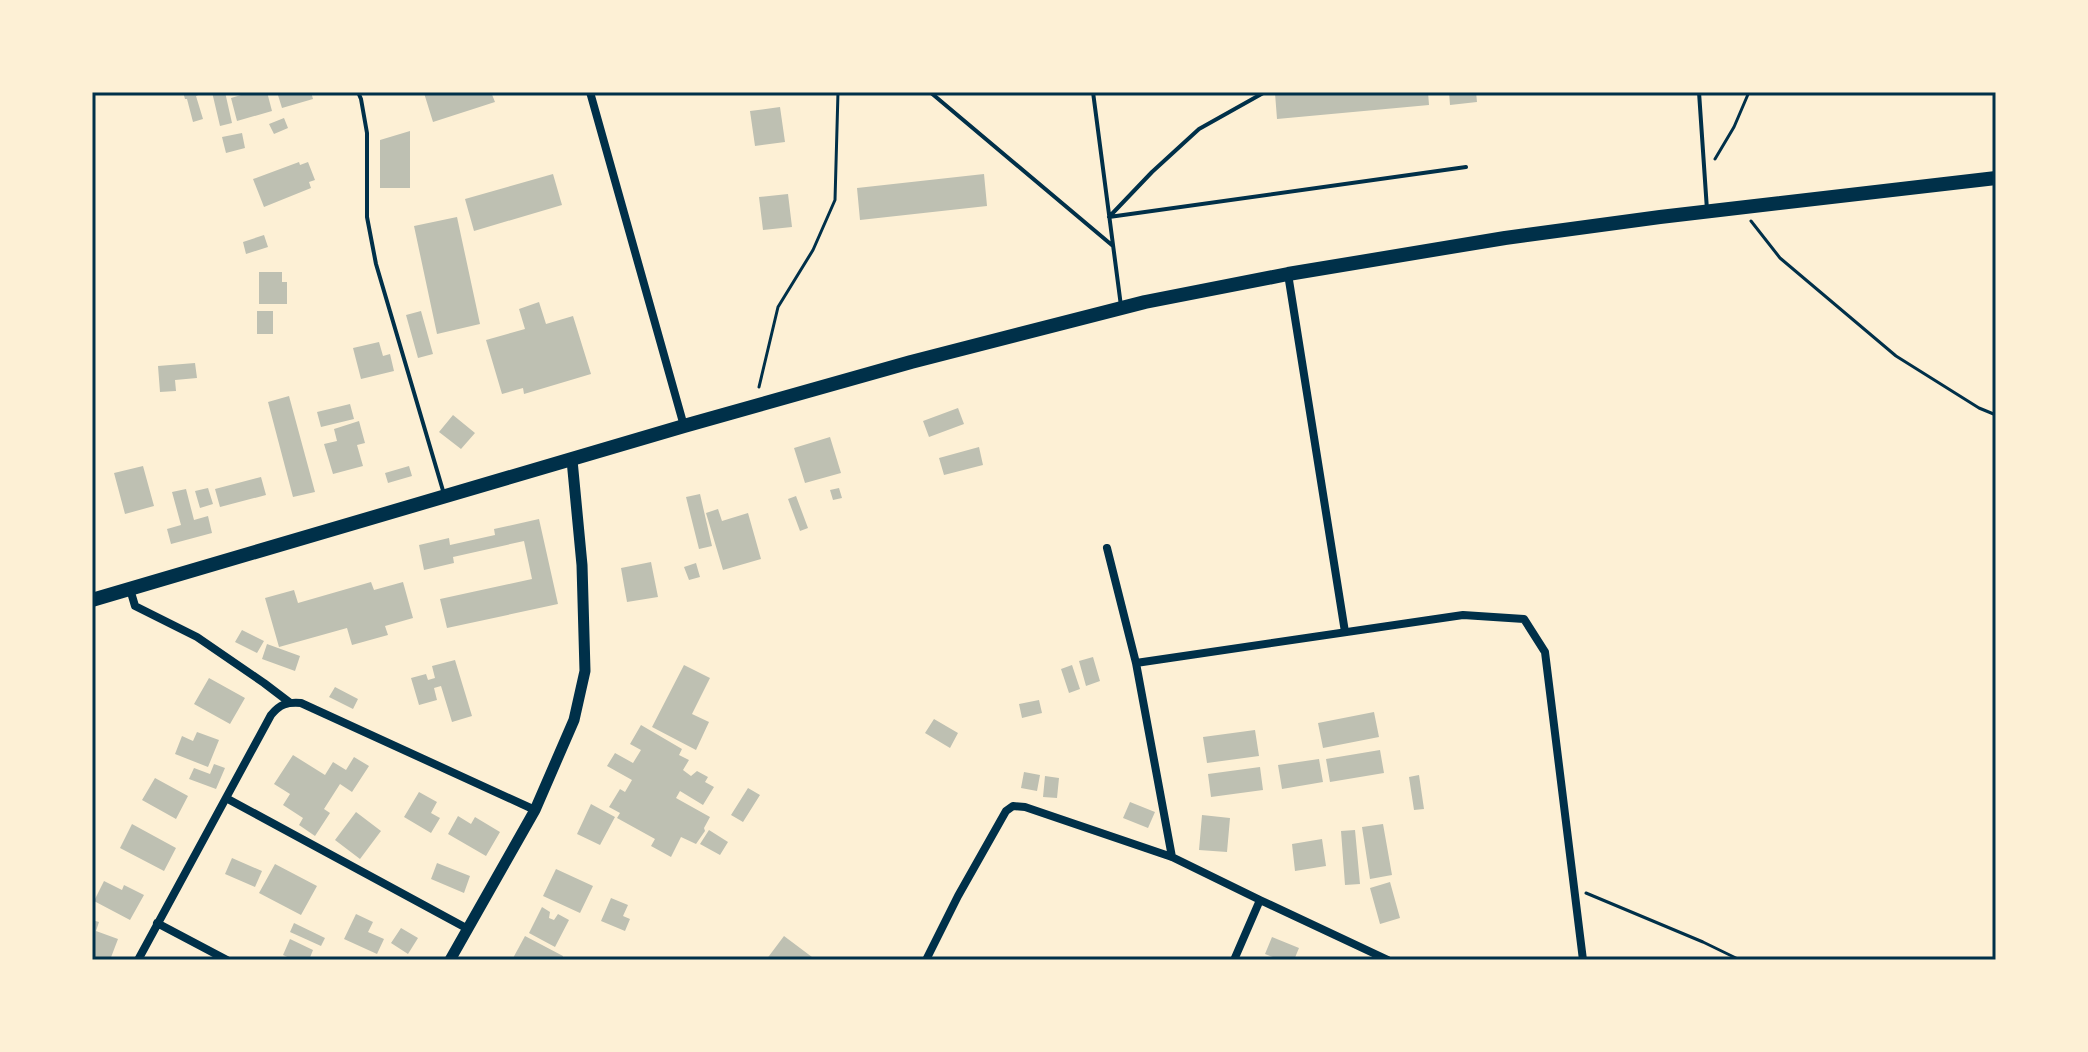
<svg xmlns="http://www.w3.org/2000/svg" width="2088" height="1052" font-family="'Source Serif 4',serif">
<style>
.building{fill:#bec0b2}
.lines{fill:none;stroke-linecap:round;stroke-linejoin:round}
.path{stroke:#003049;stroke-width:3}
.service{stroke:#003049;stroke-width:4}
.minor{stroke:#003049;stroke-width:8}
.tertiary{stroke:#003049;stroke-width:11}
.trunk{stroke:#003049;stroke-width:14}
.neatline{fill:none;stroke:#003049;stroke-width:3}
</style>
<rect width="100%" height="100%" fill="#fdf0d5"/>
<!-- building -->
<path class="building" d="M183,92H206L196,96L203,119L193,122L187,99H185Z
M212,92H225L232,123L220,126Z
M251,92H267L272,111L237,121L231,98Z
M277,92H311L313,99L282,108Z
M426,92H491L495,102L433,122L424,93Z
M1288,92H1428L1429,105L1277,119L1275,93Z
M1449,92H1476L1477,102L1450,105Z
M780,107L785,142L755,146L750,111Z
M284,118L288,128L274,134L269,124Z
M410,131V188H380V140Z
M242,133L245,148L226,153L222,137Z
M299,162L300,165L308,162L315,180L309,182L311,188L264,207L253,179Z
M553,174L562,205L474,231L465,199Z
M984,174L987,206L860,220L857,188Z
M788,194L792,227L763,230L759,197Z
M457,217L480,324L437,334L414,226Z
M264,235L268,247L246,254L243,242Z
M259,272H282V282H287V304H259Z
M539,302L546,324L573,316L591,374L524,394L523,388L502,394L486,340L525,329L519,309Z
M257,311H273V334H257Z
M421,311L433,354L418,358L406,315Z
M379,342L383,356L390,354L394,371L361,379L353,348Z
M195,363L197,378L175,380L176,391L160,392L158,366Z
M289,396L315,492L293,497L268,402Z
M350,404L354,419L321,427L317,412Z
M958,408L964,424L929,437L923,421Z
M453,415L475,433L461,449L439,432Z
M359,421L365,443L357,445L363,466L333,474L324,444L337,441L334,429Z
M830,437L841,473L805,483L794,448Z
M979,447L983,465L944,475L939,458Z
M143,466L154,506L125,514L114,473Z
M409,466L412,476L388,483L385,473Z
M261,477L266,495L220,507L215,489Z
M208,488L213,504L200,508L195,491Z
M839,488L842,498L833,500L830,490Z
M186,489L194,520L208,516L212,533L171,544L167,529L181,525L172,492Z
M700,494L712,546L699,549L686,497Z
M796,496L808,528L800,531L788,499Z
M718,509L722,521L748,513L761,559L723,570L706,513Z
M539,519L558,604L447,628L440,599L532,579L524,541L453,557L454,563L424,570L419,545L449,538L450,545L495,535L494,529Z
M651,562L658,597L627,602L621,568Z
M696,563L700,577L689,580L684,567Z
M371,582L374,590L403,582L413,618L385,626L388,635L352,645L347,628L279,647L265,598L294,590L298,603Z
M242,630L264,641L257,653L235,642Z
M267,644L300,656L295,671L262,659Z
M1093,657L1100,681L1086,686L1079,661Z
M455,660L472,716L452,722L441,686L434,688L437,700L419,705L411,678L426,674L428,680L435,678L432,666Z
M684,665L710,678L692,714L709,722L696,750L652,727Z
M1072,665L1080,689L1069,693L1061,669Z
M209,678L245,698L230,724L194,704Z
M335,687L358,699L353,709L329,697Z
M1039,700L1042,713L1022,718L1019,704Z
M1374,712L1379,737L1323,748L1318,723Z
M934,719L958,733L950,748L925,733Z
M641,725L682,749L679,755L689,760L683,770L691,776L697,771L708,777L705,782L714,787L703,805L680,791L676,798L710,817L704,828L705,831L696,844L681,837L671,857L651,846L655,839L617,818L620,813L609,807L620,789L625,792L632,780L607,766L615,753L633,763L641,750L630,744Z
M1255,730L1259,756L1207,763L1203,737Z
M197,732L219,740L208,767L175,754L182,736L193,741Z
M1380,750L1384,773L1330,782L1326,759Z
M293,755L325,775L333,762L346,770L354,757L369,766L352,792L340,784L324,809L330,813L315,836L299,825L303,818L283,805L290,794L274,784Z
M1319,759L1323,782L1282,789L1278,765Z
M214,764L225,768L216,789L189,779L194,768L210,774Z
M1260,767L1263,790L1211,797L1208,774Z
M1024,772L1040,775L1037,791L1021,788Z
M1419,775L1424,809L1414,810L1409,777Z
M1045,776L1059,778L1057,798L1043,797Z
M155,778L188,796L176,819L142,800Z
M748,788L760,795L743,822L731,815Z
M419,792L437,802L431,813L440,818L431,833L404,817Z
M1130,802L1155,812L1148,828L1123,818Z
M591,804L615,817L600,845L577,834Z
M356,812L381,831L360,859L335,840Z
M1202,815L1230,818L1227,852L1199,850Z
M458,816L471,824L475,817L500,832L486,856L448,834Z
M132,824L176,848L164,871L120,848Z
M1383,824L1392,875L1370,879L1362,827Z
M709,830L728,842L720,855L700,844Z
M1355,830L1360,884L1345,885L1341,831Z
M1322,839L1326,866L1295,871L1292,844Z
M232,858L262,871L255,887L225,874Z
M437,863L470,876L464,893L431,879Z
M275,864L317,886L301,915L259,893Z
M556,869L593,886L580,913L543,896Z
M104,881L122,890L124,885L144,895L130,920L94,901Z
M1390,882L1400,918L1380,924L1370,888Z
M611,898L628,905L623,916L630,919L625,931L601,921Z
M542,907L550,912L549,918L554,920L558,914L569,920L555,947L529,933Z
M356,914L373,922L368,932L384,939L377,954L344,939Z
M92,920L99,922L96,931L118,939L110,960H92Z
M294,923L325,938L321,946L290,932Z
M401,928L418,938L408,954L391,943Z
M525,936L563,956L562,960H512Z
M784,936L816,960H766Z
M1272,937L1299,948L1294,960H1271L1273,957L1265,954Z
M290,939L313,950L309,960H294L283,955Z"/>
<g class="lines">
<!-- path -->
<path class="path" d="M1715,159L1734,127L1749,92
M1751,221L1780,258L1896,356L1979,408L1996,415
M759,387L778,307L813,250L835,200L838,92
M1586,893L1703,942L1740,960"/>
<!-- service -->
<path class="service" d="M358,92L361,99L367,133V217L376,264L444,494
M930,92L1113,246
M1093,92L1121,306
M1699,92L1707,210
M1109,217L1466,167
M1109,217L1152,172L1199,129L1265,92"/>
<!-- minor -->
<path class="minor" d="M590,92L684,426
M1288,274L1345,632
M1107,548L1136,663L1172,857
M130,589L135,606L197,637L264,683L289,702
M1136,663L1463,615L1524,619L1545,652L1583,960
M226,798L468,929
M1260,900L1388,960
M157,923L227,960
M138,960L271,715C280,704 287,702 301,703L535,810
M926,960L958,896L1006,811L1013,806L1025,807L1172,857L1260,900L1234,960"/>
<!-- tertiary -->
<path class="tertiary" d="M450,960L535,810L574,720L585,671L582,565L572,460"/>
<!-- trunk -->
<path class="trunk" d="M92,600L684,426L911,362L1145,302L1288,274L1505,238L1660,217L1996,178"/>
</g>
<!-- border -->
<rect width="2088" height="1052" fill="none" stroke="#fdf0d5" stroke-width="188"/>
<rect x="94" y="94" width="1900" height="864" class="neatline"/>
</svg>
